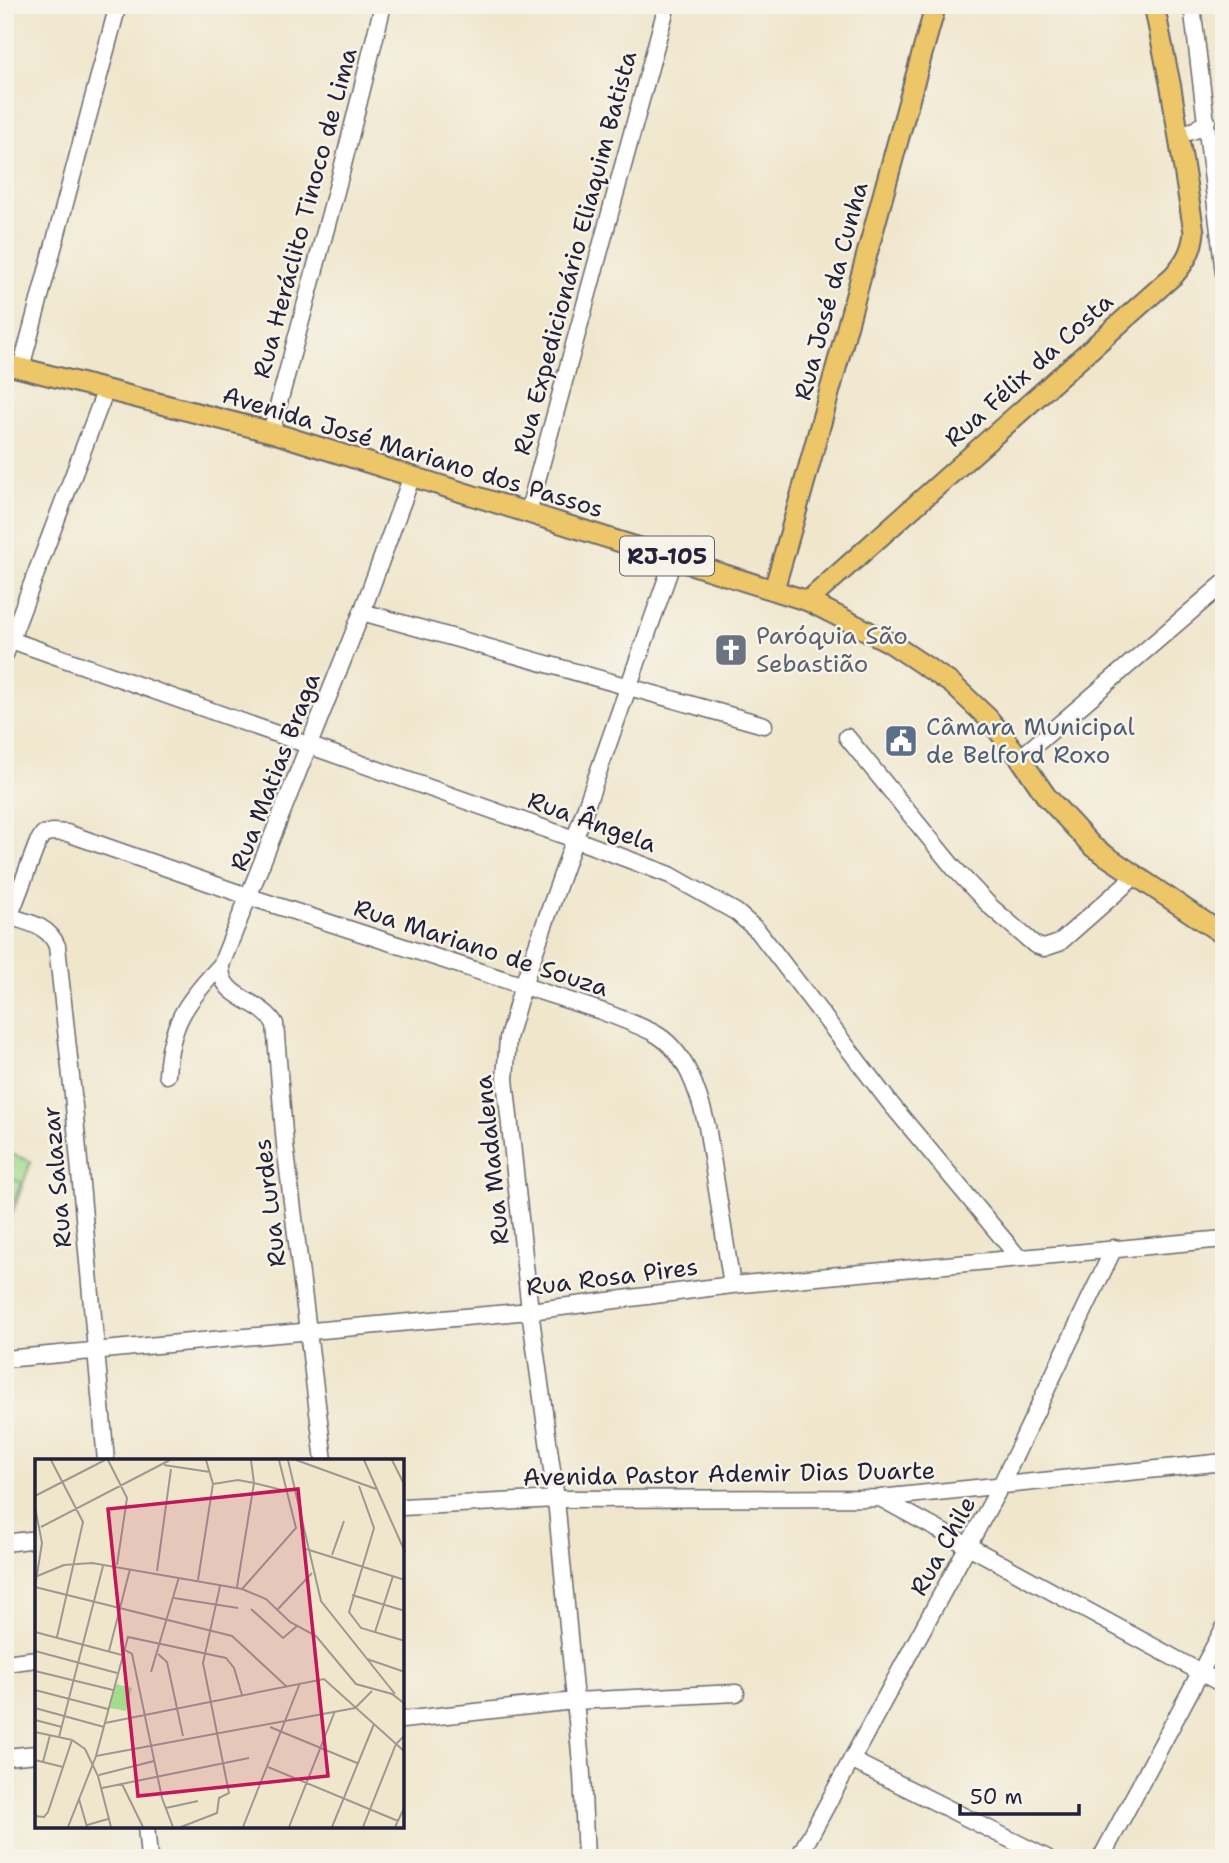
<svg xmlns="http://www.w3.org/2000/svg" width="1229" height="1863" font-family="'Shantell Sans',sans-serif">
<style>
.park{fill:url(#park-tufts);stroke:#637f64;stroke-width:2}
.pitch{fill:#a4dc8e;stroke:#637f64;stroke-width:2}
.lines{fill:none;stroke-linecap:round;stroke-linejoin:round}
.minor-casing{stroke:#6a676e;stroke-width:19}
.major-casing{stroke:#6a676e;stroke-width:23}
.minor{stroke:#fff;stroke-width:16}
.major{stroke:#ecc669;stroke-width:19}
.labels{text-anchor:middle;stroke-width:5;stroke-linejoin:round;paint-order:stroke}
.shield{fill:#f7f3e8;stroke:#62616f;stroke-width:2}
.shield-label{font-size:23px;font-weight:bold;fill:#22223b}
.street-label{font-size:24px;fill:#22223b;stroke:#f7f3e8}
.worship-label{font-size:24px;fill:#5b616d;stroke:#f7f3e8;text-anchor:start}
.service-label{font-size:24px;fill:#4e5e75;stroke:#f7f3e8;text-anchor:start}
.inset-road{fill:none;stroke:#9d9892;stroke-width:2}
.view{fill:#c2185b;fill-opacity:0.15;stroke:#c2185b;stroke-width:3.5}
.inset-edge{fill:none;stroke:#22223b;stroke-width:3.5}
</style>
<defs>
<pattern id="park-tufts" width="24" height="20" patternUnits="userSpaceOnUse" patternTransform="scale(1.75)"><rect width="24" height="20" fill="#a4dc8e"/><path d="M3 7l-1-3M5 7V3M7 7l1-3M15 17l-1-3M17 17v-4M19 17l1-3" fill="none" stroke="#8dbc7b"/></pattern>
</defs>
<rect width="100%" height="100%" fill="#f7f3e8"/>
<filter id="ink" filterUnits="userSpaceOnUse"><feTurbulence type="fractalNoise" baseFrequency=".0143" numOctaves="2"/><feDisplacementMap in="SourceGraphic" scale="14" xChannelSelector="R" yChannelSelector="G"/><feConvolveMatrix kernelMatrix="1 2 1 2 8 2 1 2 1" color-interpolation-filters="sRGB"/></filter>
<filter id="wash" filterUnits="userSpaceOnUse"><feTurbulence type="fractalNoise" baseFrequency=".00686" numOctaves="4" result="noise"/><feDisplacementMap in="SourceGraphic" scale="28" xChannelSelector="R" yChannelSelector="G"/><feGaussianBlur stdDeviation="1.57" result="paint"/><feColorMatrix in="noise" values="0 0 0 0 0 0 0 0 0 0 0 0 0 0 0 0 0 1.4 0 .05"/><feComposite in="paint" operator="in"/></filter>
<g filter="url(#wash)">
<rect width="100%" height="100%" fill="#efe6cc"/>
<!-- park -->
<path class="park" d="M5,1152L31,1161L5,1235Z"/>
<!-- pitch -->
<path class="pitch" d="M5,1177L21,1182L5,1227Z"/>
</g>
<g filter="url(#ink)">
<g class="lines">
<defs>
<path id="minor" d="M1192,5L1224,273
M1178,135L1195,130L1207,121
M21,368L118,5
M271,432L342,169L383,5
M528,513L667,5
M362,612L764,725
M5,638L574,839L670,875L736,912L758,931L890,1103L1019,1258
M5,655L106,389
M847,737L953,867L991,907L1035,945L1044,948L1059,943L1135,876
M1020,758L1224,583
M11,917C30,923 49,926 57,946L73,1095L106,1461
M5,928L38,842L43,834L52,832L67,833L250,897L604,1012C621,1019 639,1025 654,1033C686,1050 699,1094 707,1126L732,1285
M221,965C219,999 261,999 275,1024L285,1145L324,1461
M167,1075C170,1023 187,1001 221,965L362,612L412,476
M5,1359L530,1311L732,1285L1224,1239
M880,1498L1224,1685
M402,1507L556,1499L880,1498L1224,1462
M5,1543L37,1539
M5,1663L37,1659
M402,1720L574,1701L736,1693
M5,1757L37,1754
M851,1760L1047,1858
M146,1826L149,1858
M586,1858L582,1774L556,1499L530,1311L505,1079L508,1038L523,985L674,558
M798,1858L1000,1487L1114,1248
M1101,1858L1224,1628"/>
<path id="major" d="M5,364L271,432L808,601L889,642L952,684L988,718L1020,758L1046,796L1093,847L1224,935
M774,589C831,395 880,199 936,5
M808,601L1174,275C1186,261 1192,251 1194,232L1171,88L1154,5"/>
</defs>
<!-- minor casing -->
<use href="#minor" class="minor-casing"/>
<!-- major casing -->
<use href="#major" class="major-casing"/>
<!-- minor -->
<use href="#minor" class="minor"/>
<!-- major -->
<use href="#major" class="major"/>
</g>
</g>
<!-- icons -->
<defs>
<symbol id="church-square" viewBox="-11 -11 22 22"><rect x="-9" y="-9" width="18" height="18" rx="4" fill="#6b7280" stroke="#f7f3e8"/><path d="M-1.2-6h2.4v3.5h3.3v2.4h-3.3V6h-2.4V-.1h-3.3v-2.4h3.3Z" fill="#fff"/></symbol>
<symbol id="civic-square" viewBox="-11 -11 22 22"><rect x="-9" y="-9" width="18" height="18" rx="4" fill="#5c6f8a" stroke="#f7f3e8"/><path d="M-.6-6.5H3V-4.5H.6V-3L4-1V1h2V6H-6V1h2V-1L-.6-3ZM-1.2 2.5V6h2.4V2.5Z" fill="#fff"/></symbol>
</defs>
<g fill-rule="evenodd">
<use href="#church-square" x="712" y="631" width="38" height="38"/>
<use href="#civic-square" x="882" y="722" width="38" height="38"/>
</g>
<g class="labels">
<!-- shield labels -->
<rect class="shield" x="620" y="536.5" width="94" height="39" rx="5"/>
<g class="shield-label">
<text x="667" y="564">RJ-105</text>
</g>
<!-- street labels -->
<g class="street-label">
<text transform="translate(305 213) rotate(-75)" y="8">Rua Heráclito Tinoco de Lima</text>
<text transform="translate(575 253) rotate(-75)" y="8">Rua Expedicionário Eliaquim Batista</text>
<text transform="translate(831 291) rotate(-75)" y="8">Rua José da Cunha</text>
<text transform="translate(1029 370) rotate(-42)" y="8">Rua Félix da Costa</text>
<text transform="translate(413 452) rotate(17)" y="8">Avenida José Mariano dos Passos</text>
<text transform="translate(275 772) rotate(-69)" y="8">Rua Matias Braga</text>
<text transform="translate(592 822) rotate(20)" y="8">Rua Ângela</text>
<text transform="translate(481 948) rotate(18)" y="8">Rua Mariano de Souza</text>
<text transform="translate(492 1160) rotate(-96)" y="8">Rua Madalena</text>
<text transform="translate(57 1177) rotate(-95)" y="8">Rua Salazar</text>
<text transform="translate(270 1203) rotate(-97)" y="8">Rua Lurdes</text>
<text transform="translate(612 1277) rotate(-7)" y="8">Rua Rosa Pires</text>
<text transform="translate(729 1474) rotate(-1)" y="8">Avenida Pastor Ademir Dias Duarte</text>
<text transform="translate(943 1546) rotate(-61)" y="8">Rua Chile</text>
</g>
<!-- worship labels -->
<g class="worship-label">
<text x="756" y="644">Paróquia São<tspan x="756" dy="28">Sebastião</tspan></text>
</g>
<!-- service labels -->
<g class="service-label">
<text x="926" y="735">Câmara Municipal<tspan x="926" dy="28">de Belford Roxo</tspan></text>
</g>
</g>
<!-- overview -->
<g transform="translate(35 1459)">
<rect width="369" height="369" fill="#efe6cc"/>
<path d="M81,225L97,229L91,252L75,249Z" fill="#a4dc8e"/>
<path class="inset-road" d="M16,1L48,63L22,178M73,1L92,39L82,106M253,1L286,142L360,235M261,1L341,30M329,1L370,93M357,1L370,27M129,6L175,13M178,25L203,21L219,24L216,1M324,27L339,69L314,153L326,169L370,182M0,37L70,1M0,48L7,84L0,128M6,68L135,1M271,90L370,121M297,96L309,62M122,112L136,10M0,118L29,106L57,104L207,130L231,140L255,163L281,177L321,225L357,235L370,245M163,121L178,25L171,1M0,128L197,177L251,227M202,128L219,24L251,32M207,130L261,69L244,1M317,136L370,152M139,139L203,149M216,150L248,179L262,167M243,150L277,114M0,173L87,196M340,173L358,117M90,191L97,195L127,339L138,368M0,192L82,214M74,192L95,110M123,195L132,203L148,277M332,200L370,213M0,212L78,231M116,213L144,118M0,231L73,250M0,249L69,268M0,261L27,268M70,264L289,220L370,293M235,268L322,304M0,273L37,281L50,290L63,317L76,368M24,278L68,107M61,297L320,249L337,232M0,301L28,308M8,303L15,276M233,308L363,362M64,316L119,302M87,325L108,368M67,329L214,299M44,340L52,368M131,349L163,342M0,357L9,358L13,353L37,281M52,366L73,360M33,368L61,297L93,178L191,199L199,209L207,236M146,368L182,354L184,339L194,334L168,204L185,127M208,368L265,224M254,368L300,252M297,368L339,265M328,368L361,285L370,276M360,368L370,347"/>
<path class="view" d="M263,30L293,317L103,337L73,50Z"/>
<rect width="369" height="369" class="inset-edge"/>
</g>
<!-- margin -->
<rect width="1229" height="1863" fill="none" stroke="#f7f3e8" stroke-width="28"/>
<!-- scale -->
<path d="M960 1804v10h119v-10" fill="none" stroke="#22223b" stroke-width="3.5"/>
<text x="970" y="1804" font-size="21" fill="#22223b" stroke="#f7f3e8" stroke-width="5" paint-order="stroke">50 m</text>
</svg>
